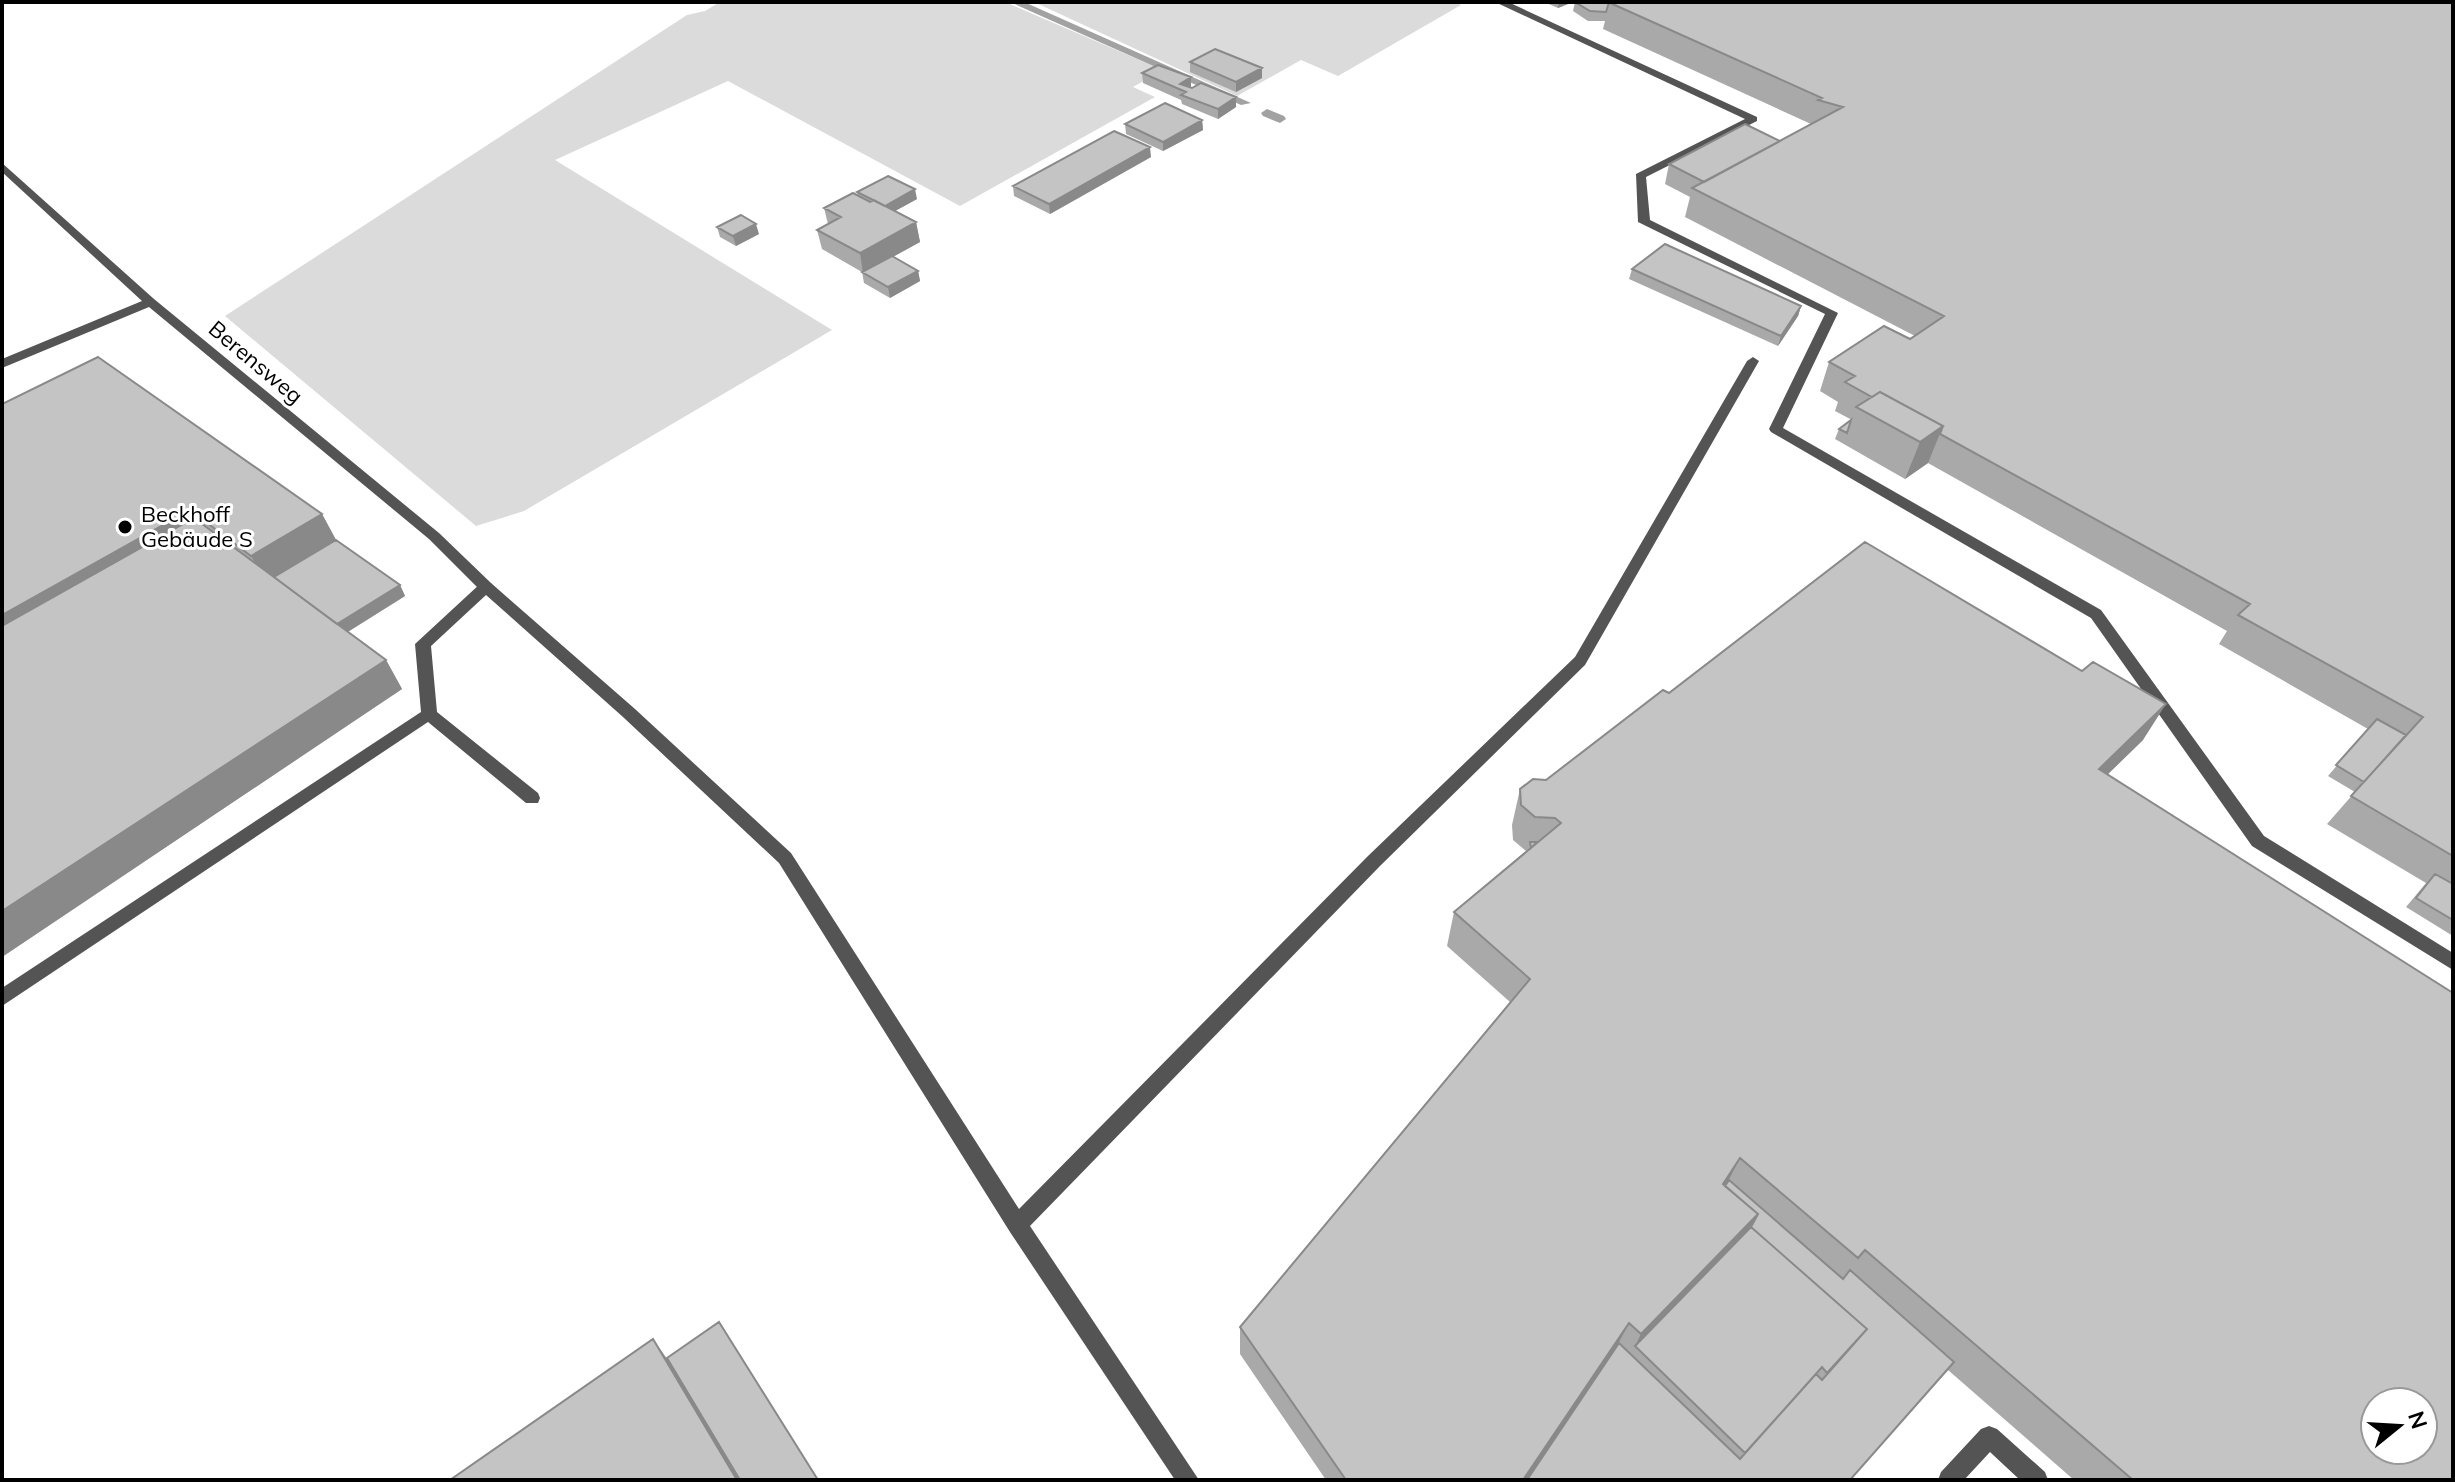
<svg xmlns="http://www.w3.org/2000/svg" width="2455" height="1482" font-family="Mulish,sans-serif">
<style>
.green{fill:#dbdbdb}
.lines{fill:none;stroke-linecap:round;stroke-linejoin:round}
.stream{fill:#a2a2a2;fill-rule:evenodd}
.lane{fill:#545454;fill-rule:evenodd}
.street{fill:#545454;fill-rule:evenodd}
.wall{fill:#a9a9a9}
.shaded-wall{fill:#898989}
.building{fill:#c4c4c4;stroke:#898989;stroke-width:2;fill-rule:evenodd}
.poi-dot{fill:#000;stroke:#fff;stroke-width:3}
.labels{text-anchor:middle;stroke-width:6;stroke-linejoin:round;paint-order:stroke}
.street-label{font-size:22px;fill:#000;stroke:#fff}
.poi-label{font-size:22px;fill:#000;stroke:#fff;text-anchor:start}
</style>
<rect width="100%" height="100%" fill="#fff"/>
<!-- green -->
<path class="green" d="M720,2H1005L1163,70L1133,87L1155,97L960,206L728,81L555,160L832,330L524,511L476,526L225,316L687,15L705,11Z
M1034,2H1455L1461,5L1338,76L1301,60L1237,96Z"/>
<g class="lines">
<!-- stream -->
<path class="stream" d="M1010,2H1024L1251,103L1241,105Z
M1267,109L1284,116L1286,119L1280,123L1263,116L1261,113Z"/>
<!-- lane -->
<path class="lane" d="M1495,2H1508L1757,117V121L1646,177L1650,220L1838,313L1783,428L2101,610L2264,836L2453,953V970L2252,846L2091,618L1771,432L1769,429L1825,314L1638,222L1636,174L1745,119Z
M1753,357L1759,361L1585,665L1380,866L1030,1226L1199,1480H1175L1010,1232L779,863L623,717L486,595L431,646L437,712L538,793L540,798L538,803H526L428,722L2,1006V988L421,712L415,644L481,583H491L635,709L791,853L1019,1209L1368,856L1575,657L1747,361Z
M1989,1426L1997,1429L2045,1472L2048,1480H2020L1990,1452L1964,1480H1938L1941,1472L1981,1429Z"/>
<!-- street -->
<path class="street" d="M2,163L154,299L439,533L491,583L493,587L491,591H481L429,539L149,307L2,368V359L142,301L2,172Z"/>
</g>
<!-- wall -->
<path class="wall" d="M1544,2H1573L1558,8Z
M1575,2H2453V936L2406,907L2426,883L2327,824L2355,792L2328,776L2368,729L2219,644L2227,631L1928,463L1905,479L1835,439L1839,429L1852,420L1835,411L1838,402L1820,391L1829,362L1910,339L1915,336L1685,217L1690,197L1665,184L1669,164L1780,141L1811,124L1603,29L1605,21H1588L1573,11Z
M1190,62L1262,78L1236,92L1190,72Z
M1142,73L1191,77V87L1236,107L1218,119L1182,104L1181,100L1143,83Z
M1202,120L1203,130L1163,151L1126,134L1125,124Z
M1151,157L1050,214L1014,196L1013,186Z
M857,192L917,199L895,211L916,222L920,242L893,257L918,271L920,281L890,298L864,283L862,272L822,249L817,230L828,224L824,208L858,196Z
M717,227L759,234L736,246L720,237Z
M1632,269L1801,306L1798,316L1778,346L1629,279Z
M2,404L322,514L336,540L400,585L405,596L348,632L386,660L402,689L2,957Z
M1669,693L2143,740L2107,775L2453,1480H2074L1948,1370L1850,1480H1326L1240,1354V1327L1510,1002L1447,946L1454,912L1526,851L1513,840L1512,825L1520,789L1546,780Z"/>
<!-- shaded-wall -->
<path class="shaded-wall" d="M1559,2H1573L1558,8Z
M1262,68V78L1236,92V82Z
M1191,77V87L1180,84Z
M1236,97V107L1218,119V109Z
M1202,120L1203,130L1163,151V142Z
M1150,147L1151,157L1050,214L1049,204Z
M915,189L917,199L886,216L884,206Z
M916,222L920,242L863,273L860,253Z
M756,224L759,234L736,246L733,236Z
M918,271L920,281L890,298L888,287Z
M1801,306L1798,316L1778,346L1781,336Z
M1943,426L1928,463L1905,479L1920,442Z
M190,510L213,547L2,668V615Z
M322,514L342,551L273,592L251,556Z
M400,585L405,596L336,639L330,629Z
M386,660L402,689L2,957V911Z
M2166,704L2143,740L2076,805L2099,769Z
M1740,1158L1724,1189L1723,1184Z
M1758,1214L1741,1243L1635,1346L1641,1334Z
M1629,1323L1615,1350L1528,1480H1523Z
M653,1339L672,1366L741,1480H737Z"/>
<!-- building -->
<path class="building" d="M1575,2H1609L1606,12L1590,11Z
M1608,2H2453V856L2351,796L2423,717L2238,615L2250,604L1940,434L1943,426L1880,392L1872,397L1845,382L1855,376L1829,362L1884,326L1910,339L1944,316L1692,188L1843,107L1818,100L1822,98Z
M1215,49L1262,68L1236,82L1190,62Z
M1158,65L1191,77L1180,84L1192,88L1201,83L1236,97L1218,109L1181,95L1186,92L1142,73Z
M1165,103L1202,120L1163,142L1125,124Z
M1745,124L1780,141L1704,182L1669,164Z
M1114,131L1150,147L1049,204L1013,186Z
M888,176L915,189L885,206L857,192Z
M853,193L870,202L874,200L916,222L860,253L817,230L841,217L824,208Z
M741,215L756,224L733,236L717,227Z
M1665,244L1801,306L1781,336L1632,269Z
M892,256L918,271L888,287L862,272Z
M98,357L322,514L251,556L190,510L2,615V404Z
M1880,392L1943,426L1920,442L1856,407Z
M1851,420L1847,433L1839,429Z
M194,518L386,660L2,911V626Z
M336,540L400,585L337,624L274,577Z
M1865,542L2082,671L2093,662L2166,704L2099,769L2453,993V1480H2133L1865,1250L1858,1258L1740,1158L1723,1184L1758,1214L1641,1334L1629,1323L1523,1480H1346L1240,1327L1530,979L1454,912L1561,823L1555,818L1535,817L1521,805L1520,789L1533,779L1546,780L1663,690L1669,693ZM2375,1402H2423V1450H2375Z
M2377,719L2406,735L2364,782L2336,765Z
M1530,842H1537L1531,848Z
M2435,874L2453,884V920L2416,898Z
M1729,1180L1843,1279L1850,1270L1954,1362L1850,1480H1527L1619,1343L1740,1459L1816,1374L1822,1380L1867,1329L1751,1227L1758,1214L1725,1186Z
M1751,1227L1867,1329L1827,1373L1822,1367L1745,1453L1635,1346Z
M719,1322L818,1480H740L667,1358Z
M653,1339L737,1480H450Z"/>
<!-- markers -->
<circle class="poi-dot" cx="125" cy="527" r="8"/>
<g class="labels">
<!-- street labels -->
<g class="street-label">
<text transform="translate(256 362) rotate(40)" y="8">Berensweg</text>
</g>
<!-- poi labels -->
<g class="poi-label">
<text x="141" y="522">Beckhoff<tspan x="141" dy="25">Gebäude S</tspan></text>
</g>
</g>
<!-- border -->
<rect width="2455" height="1482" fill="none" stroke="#000000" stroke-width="8"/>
<!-- north arrow -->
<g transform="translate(2399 1426) rotate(72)"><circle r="38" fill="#ffffff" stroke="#999999" stroke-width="2"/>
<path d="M0-6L14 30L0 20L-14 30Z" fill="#000000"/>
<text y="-12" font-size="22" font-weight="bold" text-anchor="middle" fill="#000000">N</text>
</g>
</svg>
